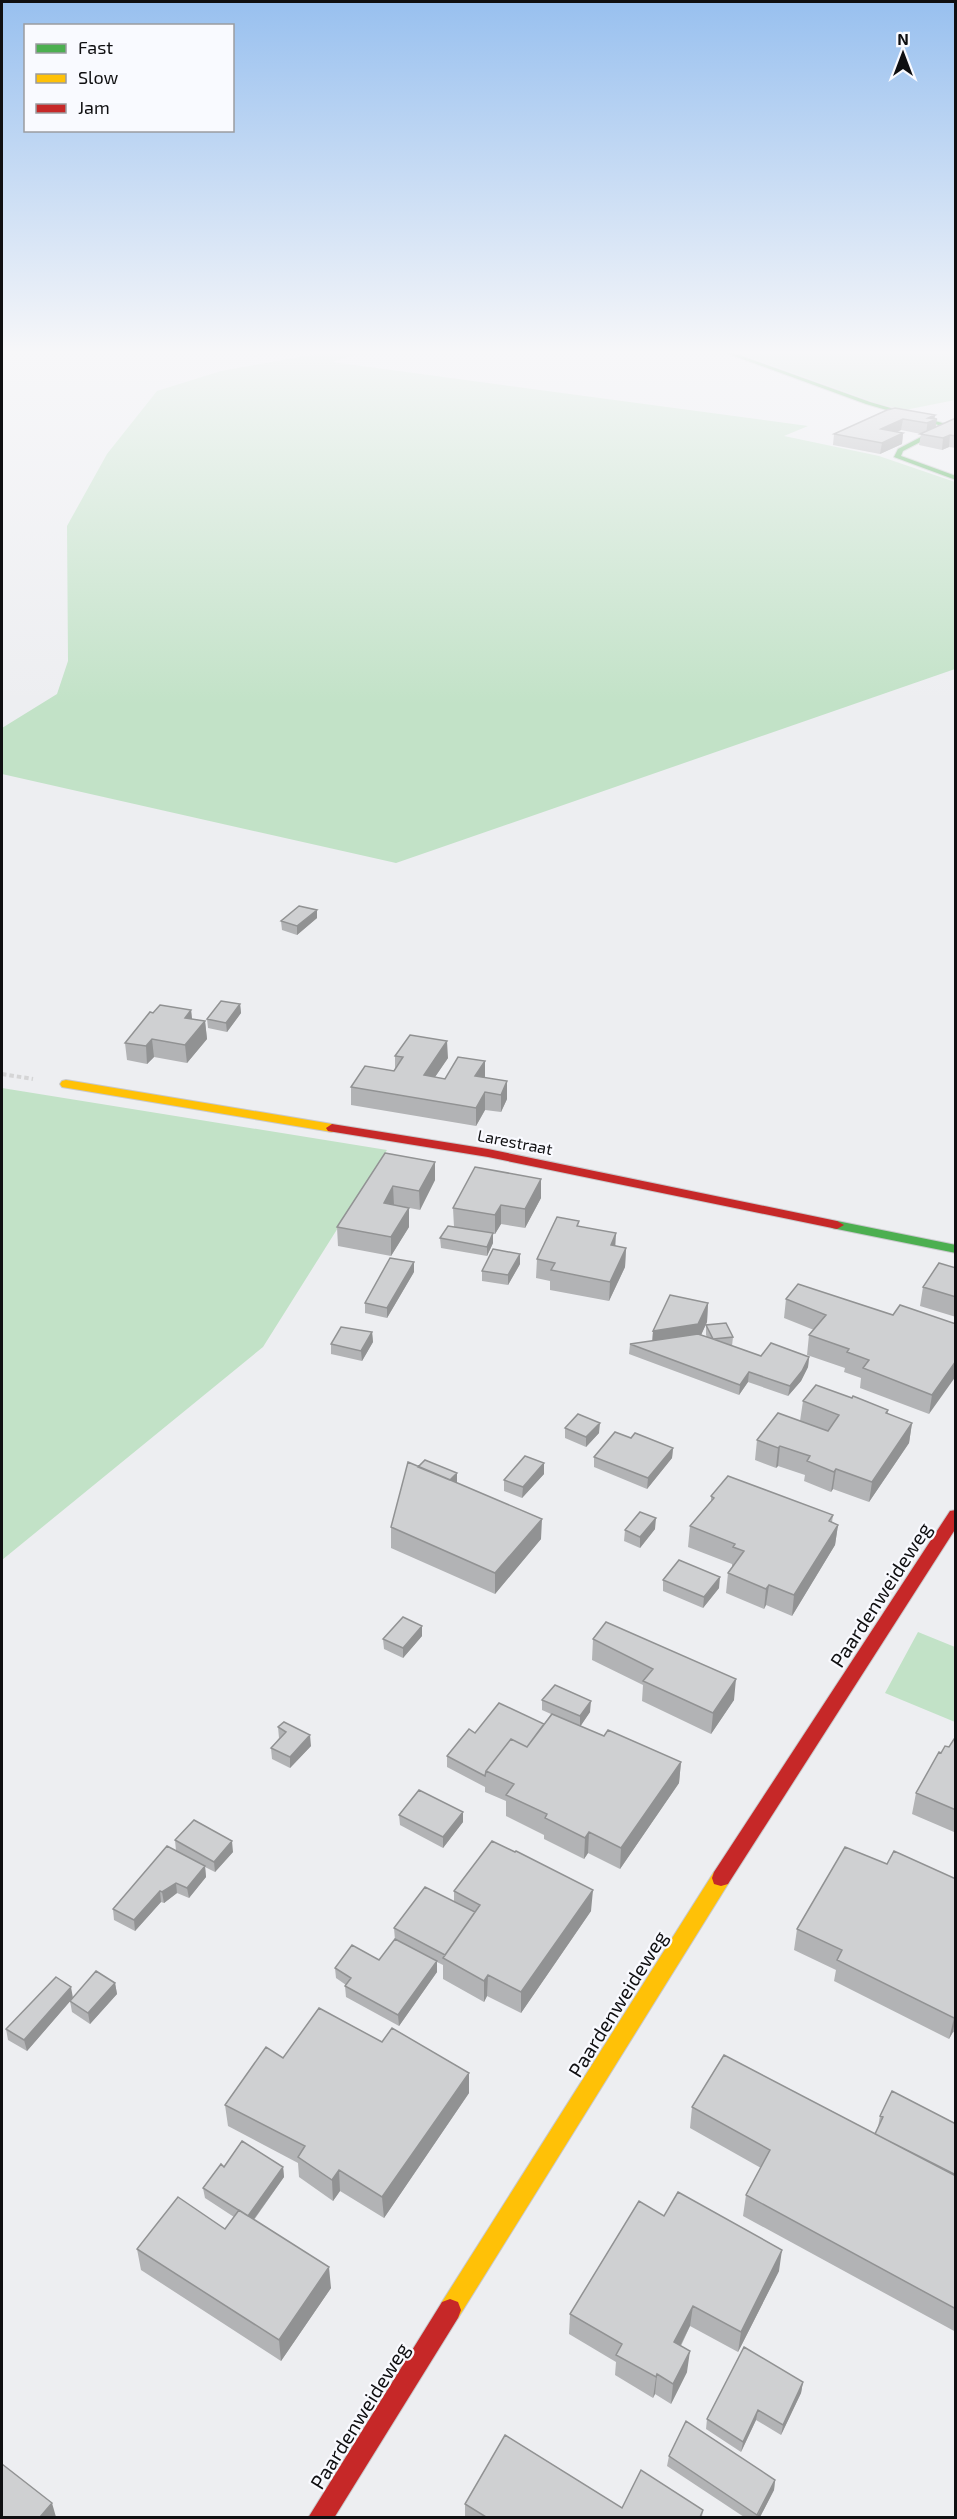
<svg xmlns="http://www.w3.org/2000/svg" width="957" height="2519" font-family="'Exo 2',sans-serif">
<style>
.green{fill:#c2e2c7}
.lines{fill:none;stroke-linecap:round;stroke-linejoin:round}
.fast-casing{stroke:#c8c9cc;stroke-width:2}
.slow-casing{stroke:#c8c9cc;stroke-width:2}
.jam-casing{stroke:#c8c9cc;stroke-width:2}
.path{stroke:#d5d5d6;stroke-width:4;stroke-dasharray:4.5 3;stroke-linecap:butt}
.fast{fill:#4caf50;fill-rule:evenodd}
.slow{fill:#ffc107;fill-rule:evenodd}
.jam{fill:#c62828;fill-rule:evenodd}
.wall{fill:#b2b3b5}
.shaded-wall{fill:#919293}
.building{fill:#cfd0d2;stroke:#919293;stroke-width:1.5}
.labels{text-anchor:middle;stroke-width:4.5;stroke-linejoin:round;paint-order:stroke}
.street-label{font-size:16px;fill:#0f0f11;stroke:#f9faff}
.near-street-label{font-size:20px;fill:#0f0f11;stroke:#f9faff}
</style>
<rect width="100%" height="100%" fill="#edeef1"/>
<!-- green -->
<path class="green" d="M322,353H362L332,362L808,426L784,436L879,456L955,482V669L396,863L2,774V728L57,694L68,661L67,526L107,454L157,391L221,371Z
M737,353H955V400L905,410L879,404Z
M2,1088L387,1150L263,1347L2,1560Z
M918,1632L955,1647V1722L885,1693Z"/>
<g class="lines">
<defs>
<path id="fast" d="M726,353H733L870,402L949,425V427L903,451L901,456L956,476V480L894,457L898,449L942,426L866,404Z
M837,1221L956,1245V1253L832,1228L830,1225L832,1222Z"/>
<path id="slow" d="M66,1080L332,1124L338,1128L332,1132L62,1087L60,1084L62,1081Z
M721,1870L728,1872L730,1878L728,1884L458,2318L450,2321L442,2318L439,2310L442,2302L714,1872Z"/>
<path id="jam" d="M332,1124L488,1149L837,1221L844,1225L837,1229L488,1157L328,1131L326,1128Z
M956,1510V1528L728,1884L721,1886L714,1884L712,1878L714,1872L950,1511Z
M450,2299L458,2302L461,2310L458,2318L334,2518H308L442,2302Z"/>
</defs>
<!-- fast casing -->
<use href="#fast" class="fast-casing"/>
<!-- slow casing -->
<use href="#slow" class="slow-casing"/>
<!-- jam casing -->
<use href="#jam" class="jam-casing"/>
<!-- path -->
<path class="path" d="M2,1074L33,1079"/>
<!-- fast -->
<use href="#fast" class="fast"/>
<!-- slow -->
<use href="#slow" class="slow"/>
<!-- jam -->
<use href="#jam" class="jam"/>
</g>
<!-- wall -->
<path class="wall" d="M887,410L935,415L936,427L956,418V448L949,447L942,450L919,445L921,434L901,430L897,432L903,433L902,444L880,454L833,445L834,434Z
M317,918L297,935L282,930L281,921Z
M240,1004L241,1013L227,1032L208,1028L207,1019Z
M191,1010L192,1019L205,1021L207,1039L187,1063L154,1057L147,1064L127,1060L125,1043L153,1013Z
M395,1056L448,1058L435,1077L445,1079L485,1078L507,1081V1099L501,1112L485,1110L476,1126L351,1105V1087L394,1071L395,1069Z
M385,1153L435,1162V1180L420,1210L394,1205L409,1227L391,1256L338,1246L337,1227Z
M541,1198L525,1228L501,1224L495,1234H493V1243L487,1256L441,1248L440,1238L454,1227L453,1208Z
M579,1227L615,1246L626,1248L625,1267L609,1301L550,1290V1281L536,1278L537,1259Z
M520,1264L508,1285L482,1281V1271Z
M956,1268V1317L920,1306L923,1287Z
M414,1272L387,1318L365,1313V1303Z
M786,1299L956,1324L929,1414L860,1388L861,1378L844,1372L845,1368L807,1355L809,1335L814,1330L784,1318Z
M708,1303L707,1322L701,1335L707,1337L706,1335V1325L733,1337L732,1346L761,1356L809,1357L808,1367L801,1381L788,1396L748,1382L739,1395L629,1354L630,1344L652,1341L653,1331Z
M372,1332L373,1342L362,1361L331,1354V1344Z
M852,1398L888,1410V1414L912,1423L909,1443L869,1502L833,1489L831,1492L804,1481L805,1475L778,1466L776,1468L755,1460L757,1440L800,1421L803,1401Z
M565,1428L599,1433L586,1447L565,1438Z
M631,1438L673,1448L672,1458L647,1489L594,1467V1457Z
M544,1463V1474L522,1498L504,1491V1480Z
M457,1473V1483L541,1539L495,1594L391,1548V1527Z
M711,1496L833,1515L832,1522L838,1525L835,1545L792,1616L766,1605L764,1609L726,1593L728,1573L732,1567V1564L688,1547L690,1526L711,1501Z
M655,1529L640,1548L624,1541L625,1530Z
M663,1580L719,1588L703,1608L663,1591Z
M422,1626V1636L403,1658L384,1649L383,1639Z
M593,1639L734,1700L711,1734L642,1701L643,1685L592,1660Z
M542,1700L590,1712L580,1726L604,1736L681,1762L679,1783L620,1869L588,1853L584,1859L544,1839V1835L506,1816V1801L485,1792V1787L447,1767V1756L475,1733L544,1724L551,1714L542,1710Z
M278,1727L311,1746L290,1768L272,1759L271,1748L279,1738Z
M956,1736V1829L954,1832L912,1814L916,1793L941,1753L949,1747Z
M463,1812V1822L443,1848L400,1825L399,1815Z
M175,1840L233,1852L215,1872L205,1867L206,1877L189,1898L177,1893L164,1903L161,1902L135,1931L114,1920L113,1909L176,1851Z
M887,1864L956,1879V2033L953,2032L949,2039L834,1981L836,1970L794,1950L797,1929Z
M454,1891L591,1911L521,2013L487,1996L484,2002L443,1979V1965L437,1962V1972L399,2026L346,1997L345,1986L346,1985L336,1978L335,1968L379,1960L395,1940L394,1928L454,1902Z
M115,1983L117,1994L90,2024L72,2012L70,2001L27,2051L8,2040L6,2029L73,1997Z
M283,2058L469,2093L384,2218L340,2191L333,2201L299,2177L298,2163L228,2126L225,2105Z
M692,2107L875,2134L878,2127L880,2116L956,2124V2332L743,2216L746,2195L761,2168L690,2128Z
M224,2167H283L284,2177L254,2220L331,2288L281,2361L141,2270L137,2249L225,2229L234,2217L205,2198L203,2188Z
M664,2216L779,2271L738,2352L690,2326L681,2346L687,2372L671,2404L655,2394L653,2398L615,2375L616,2362L569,2334L570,2314Z
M803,2382L801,2393L781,2435L756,2420L741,2452L706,2429L707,2419Z
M669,2456L775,2480L774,2490L760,2517H744L667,2466Z
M465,2504L622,2508L703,2510L702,2517H465Z"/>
<!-- shaded-wall -->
<path class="shaded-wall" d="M935,415L934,420L937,419L935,430L926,435L928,418Z
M903,419L901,430L879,440L881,429Z
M903,433L902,444L880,454L882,443Z
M950,435L949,447L942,450L943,438Z
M317,910V918L297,935V926Z
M240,1004L241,1013L227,1032L226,1023Z
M191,1010L193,1028L185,1018Z
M205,1021L207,1039L187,1063L185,1045Z
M152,1039L154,1057L147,1064L146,1046Z
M447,1041L448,1058L424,1093V1075Z
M485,1061V1079L475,1076Z
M507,1081V1099L501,1112V1095Z
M485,1092V1110L476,1126V1108Z
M435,1162V1180L420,1210L419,1191Z
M541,1179V1198L525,1228V1209Z
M393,1186L394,1205L384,1203Z
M501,1205V1224L495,1234V1215Z
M409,1208V1227L391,1256V1237Z
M493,1233V1243L487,1256V1247Z
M616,1233L615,1252L611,1245Z
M626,1248L625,1267L609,1301L610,1282Z
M520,1254V1264L508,1285V1275Z
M414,1262V1272L387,1318V1308Z
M708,1303L707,1322L697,1344L652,1351L653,1331Z
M372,1332L373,1342L362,1361L361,1351Z
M809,1357L808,1367L801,1381L788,1396L790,1386Z
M956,1361V1376L929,1414L932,1395Z
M749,1372L748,1382L739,1395L740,1385Z
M600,1423L599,1433L586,1447V1437Z
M912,1423L909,1443L869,1502L872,1482Z
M780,1446L778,1466L776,1468L778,1448Z
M673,1448L672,1458L647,1489L648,1478Z
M544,1463V1474L522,1498L523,1487Z
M836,1469L833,1489L831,1492L834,1472Z
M457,1473V1484L443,1487Z
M656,1518L655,1529L640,1548V1537Z
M542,1519L541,1539L495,1594V1573Z
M838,1525L835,1545L792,1616L794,1595Z
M720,1577L719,1588L703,1608L704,1597Z
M769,1585L766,1605L764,1609L766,1589Z
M422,1626V1636L403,1658V1648Z
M736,1679L734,1700L711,1734L713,1713Z
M591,1701L590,1712L580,1727V1716Z
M310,1735L311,1746L290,1768V1757Z
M681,1762L679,1783L620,1869L621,1848Z
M463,1812V1822L443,1848V1837Z
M589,1832L588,1853L584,1859L585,1838Z
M232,1841L233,1852L215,1872L214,1862Z
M205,1866L206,1877L189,1898L187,1888Z
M176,1883L177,1893L164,1903L162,1892Z
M593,1890L591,1911L521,2013V1992Z
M160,1891L161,1902L135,1931L134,1920Z
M437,1961V1972L399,2026L398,2015Z
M488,1975L487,1996L484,2002V1981Z
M115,1983L117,1994L90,2024L88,2013Z
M71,1987L73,1998L27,2051L24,2040Z
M956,2014L953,2032L949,2039L954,2018Z
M469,2073V2093L384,2218L382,2197Z
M283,2167L284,2177L249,2226L248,2216Z
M339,2170L340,2191L333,2201L332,2180Z
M782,2250L779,2271L738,2352L741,2332Z
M329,2267L331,2288L281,2361L279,2340Z
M693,2306L690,2326L672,2362L674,2342Z
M690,2351L687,2372L671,2404L673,2384Z
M657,2374L655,2394L653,2398L656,2377Z
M803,2382L801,2393L781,2435L783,2425Z
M758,2410L756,2420L741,2452L743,2442Z
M775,2480L774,2490L760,2517H757Z
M52,2503L56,2517H40Z"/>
<!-- building -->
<path class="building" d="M895,408L935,415L928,418L937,419L927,423L903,419L881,429L903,433L882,443L834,434L887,410Z
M956,418V436L950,435L943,438L920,434Z
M299,906L317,910L297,926L281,921Z
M221,1001L240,1004L226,1023L207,1019Z
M160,1005L191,1010L185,1018L205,1021L185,1045L152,1039L146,1046L125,1043L150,1012L153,1013Z
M410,1035L447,1041L424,1075L445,1079L458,1057L485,1061L475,1076L507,1081L501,1095L485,1092L476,1108L351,1087L365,1066L394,1071L403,1057L395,1056Z
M385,1153L435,1162L419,1191L393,1186L384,1203L409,1208L391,1237L337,1227Z
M475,1167L541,1179L525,1209L501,1205L495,1215L453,1208Z
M557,1217L579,1221L577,1226L616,1233L611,1245L626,1248L610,1282L551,1270L555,1263L537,1259Z
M448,1226L493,1233L487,1247L440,1238Z
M493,1249L520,1254L508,1275L482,1271Z
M390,1258L414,1262L387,1308L365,1303Z
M939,1263L956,1268V1297L923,1287Z
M798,1284L893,1315L900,1305L956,1324V1361L932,1395L863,1368L869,1360L847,1352L849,1349L809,1335L826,1315L786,1299Z
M670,1295L708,1303L698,1324L653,1331Z
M726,1323L733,1337L713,1339L761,1356L771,1343L809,1357L802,1371L790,1386L749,1372L740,1385L630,1344L698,1334L713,1339L706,1325Z
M341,1327L372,1332L361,1351L331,1344Z
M816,1385L852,1398L853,1396L888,1410L886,1413L912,1423L872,1482L836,1469L834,1472L807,1461L810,1456L780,1446L778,1448L757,1440L778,1413L828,1431L839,1415L803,1401Z
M578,1414L600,1423L586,1437L565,1428Z
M615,1432L631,1438L635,1433L673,1448L648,1478L594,1457Z
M525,1456L544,1463L523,1487L504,1480Z
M425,1460L457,1473L450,1480L418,1467Z
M408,1462L542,1519L495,1573L391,1527Z
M728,1476L833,1515L829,1521L838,1525L794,1595L769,1585L766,1589L728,1573L744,1551L733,1547L735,1544L690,1526L714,1498L711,1496Z
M640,1512L656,1518L640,1537L625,1530Z
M679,1560L720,1577L704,1597L663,1580Z
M403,1617L422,1626L403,1648L383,1639Z
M606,1622L736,1679L713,1713L643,1681L653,1669L593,1639Z
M555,1685L591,1701L580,1716L542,1700Z
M499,1703L544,1724L527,1747L511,1739L486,1771L485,1776L447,1756L469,1729L475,1733Z
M552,1714L604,1736L608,1730L681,1762L621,1848L589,1832L585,1838L545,1818L547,1814L506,1795L514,1784L486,1771L511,1739L527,1747Z
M284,1722L310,1735L290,1757L271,1748L286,1732L278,1727Z
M956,1736V1810L916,1793L939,1752L941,1753L945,1746L949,1747Z
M419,1790L463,1812L443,1837L399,1815Z
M194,1820L232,1841L214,1862L175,1840Z
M492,1841L515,1852L516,1851L593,1890L521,1992L488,1975L484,1981L443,1958L480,1905L454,1891Z
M167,1846L205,1866L187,1888L176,1883L162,1892L160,1891L134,1920L113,1909Z
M845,1847L887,1864L894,1851L956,1879V2014L954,2018L837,1960L842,1950L797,1929Z
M425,1887L475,1912L445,1955L394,1928Z
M395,1939L437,1961L398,2015L345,1986L351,1978L335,1968L352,1945L379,1960Z
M96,1971L115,1983L88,2013L70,2001Z
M56,1977L71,1987L24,2040L6,2029Z
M319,2008L382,2042L392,2028L469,2073L382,2197L339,2170L332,2180L298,2157L305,2146L225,2105L266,2047L283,2058Z
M724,2055L956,2176V2309L746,2195L770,2150L692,2107Z
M892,2091L956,2124V2175L875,2134L883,2117L880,2116Z
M242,2141L283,2167L248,2216L203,2188L221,2164L224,2167Z
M678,2192L782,2250L741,2332L693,2306L674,2342L690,2351L673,2384L657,2374L656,2377L616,2355L622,2344L570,2314L639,2201L664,2216Z
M178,2197L225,2229L239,2210L329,2267L279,2340L137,2249Z
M744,2347L803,2382L783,2425L758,2410L743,2442L707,2419Z
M686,2421L775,2480L757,2515L669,2456Z
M505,2435L622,2508L641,2470L703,2510L700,2517H486L465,2504Z
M2,2464L52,2503L40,2517H2Z"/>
<!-- sky -->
<linearGradient id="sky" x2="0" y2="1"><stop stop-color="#98c0ef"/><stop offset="0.5" stop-color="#f7f7f9"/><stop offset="1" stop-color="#f7f7f9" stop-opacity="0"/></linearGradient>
<rect width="957" height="705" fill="url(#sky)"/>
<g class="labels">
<!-- street labels -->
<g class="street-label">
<text transform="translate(515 1142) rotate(11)" y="6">Larestraat</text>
</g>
<!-- near-street labels -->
<g class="near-street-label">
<text transform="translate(881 1595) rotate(-57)" y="7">Paardenweideweg</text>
<text transform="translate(618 2004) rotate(-58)" y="7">Paardenweideweg</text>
<text transform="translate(360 2416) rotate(-58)" y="7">Paardenweideweg</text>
</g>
</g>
<!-- border -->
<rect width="957" height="2519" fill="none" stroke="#0f0f11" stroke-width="6"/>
<!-- legend -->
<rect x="24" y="24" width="210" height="108" fill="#f9faff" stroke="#9b9ca0" stroke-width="1.5"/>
<rect x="36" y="44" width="30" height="9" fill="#4caf50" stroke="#9b9ca0" stroke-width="1.5"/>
<text x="78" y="54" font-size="18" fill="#0f0f11">Fast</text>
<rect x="36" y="74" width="30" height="9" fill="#ffc107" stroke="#9b9ca0" stroke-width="1.5"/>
<text x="78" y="84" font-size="18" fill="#0f0f11">Slow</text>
<rect x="36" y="104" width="30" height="9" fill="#c62828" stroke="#9b9ca0" stroke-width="1.5"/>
<text x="78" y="114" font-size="18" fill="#0f0f11">Jam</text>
<!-- north arrow -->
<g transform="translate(903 54)" stroke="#f9faff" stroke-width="4.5" paint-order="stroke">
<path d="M0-4.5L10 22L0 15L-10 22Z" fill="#0f0f11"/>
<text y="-9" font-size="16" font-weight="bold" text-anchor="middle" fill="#0f0f11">N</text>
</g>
</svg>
